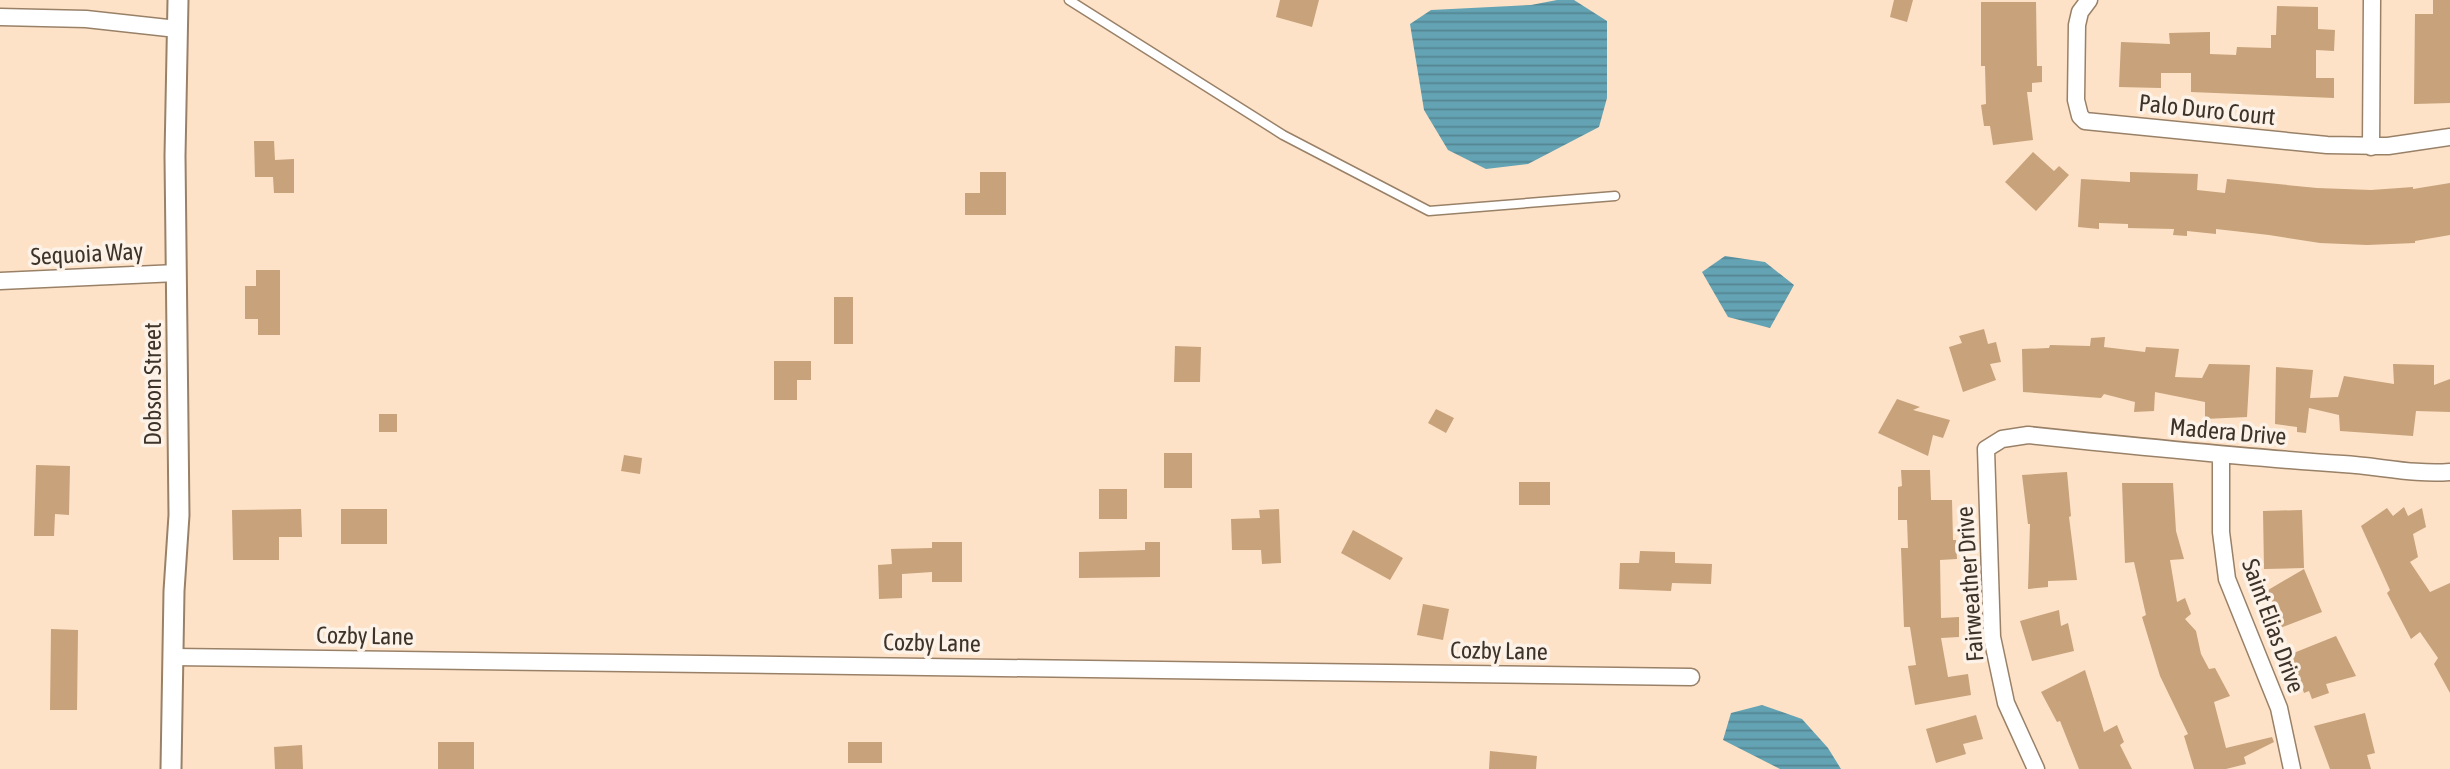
<svg xmlns="http://www.w3.org/2000/svg" width="2450" height="769" font-family="'Asap Condensed',sans-serif">
<style>
.water{fill:url(#water-rules)}
.building{fill:#c7a27a}
.lines{fill:none;stroke-linecap:round;stroke-linejoin:round}
.service-casing{stroke:#998168;stroke-width:11}
.minor-casing{stroke:#998168;stroke-width:19}
.tertiary-casing{stroke:#998168;stroke-width:23}
.service{stroke:#fff;stroke-width:8}
.minor{stroke:#fff;stroke-width:16}
.tertiary{stroke:#fff;stroke-width:19}
.labels{text-anchor:middle;stroke-width:7;stroke-linejoin:round;paint-order:stroke}
.street-label{font-size:24px;fill:#3e3329;stroke:#fdf2e8}
</style>
<defs>
<pattern id="water-rules" width="6" height="5" patternUnits="userSpaceOnUse" patternTransform="scale(1.75)"><rect width="6" height="5" fill="#64a3b4"/><path d="M0 2.5h6" fill="none" stroke="#548592"/></pattern>
</defs>
<rect width="100%" height="100%" fill="#fde2c7"/>
<!-- water -->
<path class="water" d="M1557,0H1574L1607,21V98L1599,127L1528,164L1486,169L1448,150L1424,110L1410,24L1431,10L1531,5Z
M1725,256L1765,262L1794,285L1770,328L1728,317L1702,272Z
M1762,705L1802,719L1828,748L1841,769H1780L1723,740L1731,713Z"/>
<!-- building -->
<path class="building" d="M1280,0H1319L1312,27L1276,17Z
M1894,0H1913L1907,22L1890,17Z
M2433,0H2450V103L2414,104L2415,14H2433Z
M1981,2H2036L2037,66H2042V82L2032,83V92H2027L2033,140L1993,145L1990,126H1984L1981,105L1986,104L1985,66H1981Z
M2277,6L2318,7V29L2335,30L2334,51L2316,50V78H2334V98L2191,92V73H2161V88L2119,87L2121,42L2170,44L2169,33L2210,32V54L2236,55L2237,47L2271,48V35H2276Z
M254,141H274L275,160L294,159V193H274L273,177H255Z
M2033,152L2054,171L2059,166L2069,175L2036,211L2005,182Z
M980,172H1006V215H965V193H980Z
M2130,172L2198,174L2197,190L2225,193L2227,179L2317,188L2371,190L2413,187V189L2450,183V235L2415,241V243L2367,245L2320,243L2269,235L2216,229V234L2187,231V236L2173,235L2174,229L2128,228V224L2099,223V229L2078,227L2081,179L2130,182Z
M256,270H280V335H258V319H245V286H256Z
M834,297H853V344H834Z
M1984,329L1988,344L1996,342L2001,362L1990,364L1996,380L1963,392L1949,347L1962,343L1959,336Z
M2105,337L2104,347L2145,352L2146,347L2179,349L2175,377L2202,378L2209,364L2250,365L2247,417L2205,419V402L2155,392L2154,411L2134,412L2135,402L2104,394L2101,398L2023,392L2022,349L2049,348L2050,345L2090,346L2091,338Z
M1175,346L1201,347L1200,382H1174Z
M774,361H811V380H797V400H774Z
M2393,364L2434,365V385L2450,379V412L2416,411L2413,436L2340,431L2339,415L2309,408L2306,433L2297,432V427L2275,424L2276,367L2313,370L2310,398L2338,397L2344,376L2394,384Z
M1897,399L1920,407L1913,410L1950,420L1943,438L1933,435L1928,456L1878,433Z
M1436,409L1454,418L1446,433L1428,423Z
M379,414H397V432H379Z
M1164,453H1192V488H1164Z
M624,455L642,458L640,474L621,471Z
M36,465L70,466L69,515L55,514L54,536H34Z
M1901,470H1930L1931,500H1952L1953,540H1956L1957,559L1940,560L1941,618L1959,617V637L1941,638L1948,677L1968,674L1971,695L1915,705L1908,666L1916,665L1910,627H1904L1901,548H1908L1907,520H1898V487L1902,486Z
M2067,472L2071,516L2069,517L2077,580L2048,581V587L2028,589L2030,524H2028L2022,475Z
M1519,482H1550V505H1519Z
M2122,483H2173L2176,531L2184,559L2170,560L2177,602L2185,598L2191,614L2185,619L2196,631L2201,654L2209,669L2215,668L2230,696L2214,702L2226,748L2272,737L2274,742L2244,757L2246,764L2226,769H2194L2184,736L2188,734L2160,676L2142,617L2146,615L2134,562L2125,563Z
M1099,489H1127V519H1099Z
M2404,507L2408,516L2422,508L2426,527L2413,534L2418,557L2410,562L2430,592L2450,583V693L2434,664L2438,658L2420,632L2411,639L2387,593L2390,590L2361,526L2387,508L2393,516Z
M301,509L302,537H279V560H233L232,510Z
M341,509H387V544H341Z
M1279,509L1281,563L1262,564L1261,550H1232L1231,519L1260,518L1259,510Z
M2302,510L2304,568L2264,569L2263,511Z
M1353,530L1403,558L1390,580L1341,553Z
M932,542H962V582H932V572L902,574V598L879,599L878,565L892,564L891,549L932,548Z
M1145,542H1160V577L1079,578V552L1145,550Z
M1640,551L1675,552V563L1712,564L1711,584L1672,583L1671,591L1619,589L1620,563H1639Z
M2304,569L2322,612L2280,628L2263,593Z
M1423,604L1449,609L1443,640L1417,635Z
M2059,610L2061,626L2068,623L2074,651L2032,661L2020,621Z
M51,629L78,630L77,710H50Z
M2336,636L2356,676L2326,684L2329,693L2312,699L2309,691L2304,693L2291,654Z
M2085,670L2104,732L2117,725L2124,742L2120,745L2132,769H2079L2060,721L2057,722L2041,692Z
M2365,713L2375,753L2367,755L2371,769H2330L2314,726Z
M1976,715L1983,739L1963,744L1966,754L1936,763L1926,729Z
M438,742H474V769H438Z
M848,742H882V763H848Z
M302,745L303,769H275L274,747Z
M1490,751L1537,756L1536,769H1489Z"/>
<g class="lines">
<defs>
<path id="service" d="M1069,0L1283,135L1429,211L1615,196"/>
<path id="minor" d="M2089,0L2080,12L2077,25L2076,100L2080,116L2085,121L2327,145L2388,146L2450,137
M0,17L86,19L177,29
M2371,147L2372,0
M0,281L177,273
M2221,456V532L2227,579L2279,708L2292,769
M173,657L1691,677
M2036,769L2006,703L1992,637L1986,449L2002,439L2028,435C2133,446 2238,457 2343,464C2378,466 2415,475 2450,472"/>
<path id="tertiary" d="M171,769L174,591L179,515L175,156L178,0"/>
</defs>
<!-- service casing -->
<use href="#service" class="service-casing"/>
<!-- minor casing -->
<use href="#minor" class="minor-casing"/>
<!-- tertiary casing -->
<use href="#tertiary" class="tertiary-casing"/>
<!-- service -->
<use href="#service" class="service"/>
<!-- minor -->
<use href="#minor" class="minor"/>
<!-- tertiary -->
<use href="#tertiary" class="tertiary"/>
</g>
<g class="labels">
<!-- street labels -->
<g class="street-label">
<text transform="translate(2207 110) rotate(6)" y="8">Palo Duro Court</text>
<text transform="translate(87 254) rotate(-3)" y="8">Sequoia Way</text>
<text transform="translate(153 384) rotate(-90)" y="8">Dobson Street</text>
<text transform="translate(2228 432) rotate(5)" y="8">Madera Drive</text>
<text transform="translate(1970 584) rotate(-94)" y="8">Fairweather Drive</text>
<text transform="translate(2273 626) rotate(70)" y="8">Saint Elias Drive</text>
<text transform="translate(365 636) rotate(1)" y="8">Cozby Lane</text>
<text transform="translate(932 643) rotate(1)" y="8">Cozby Lane</text>
<text transform="translate(1499 651) rotate(1)" y="8">Cozby Lane</text>
</g>
</g>
</svg>
